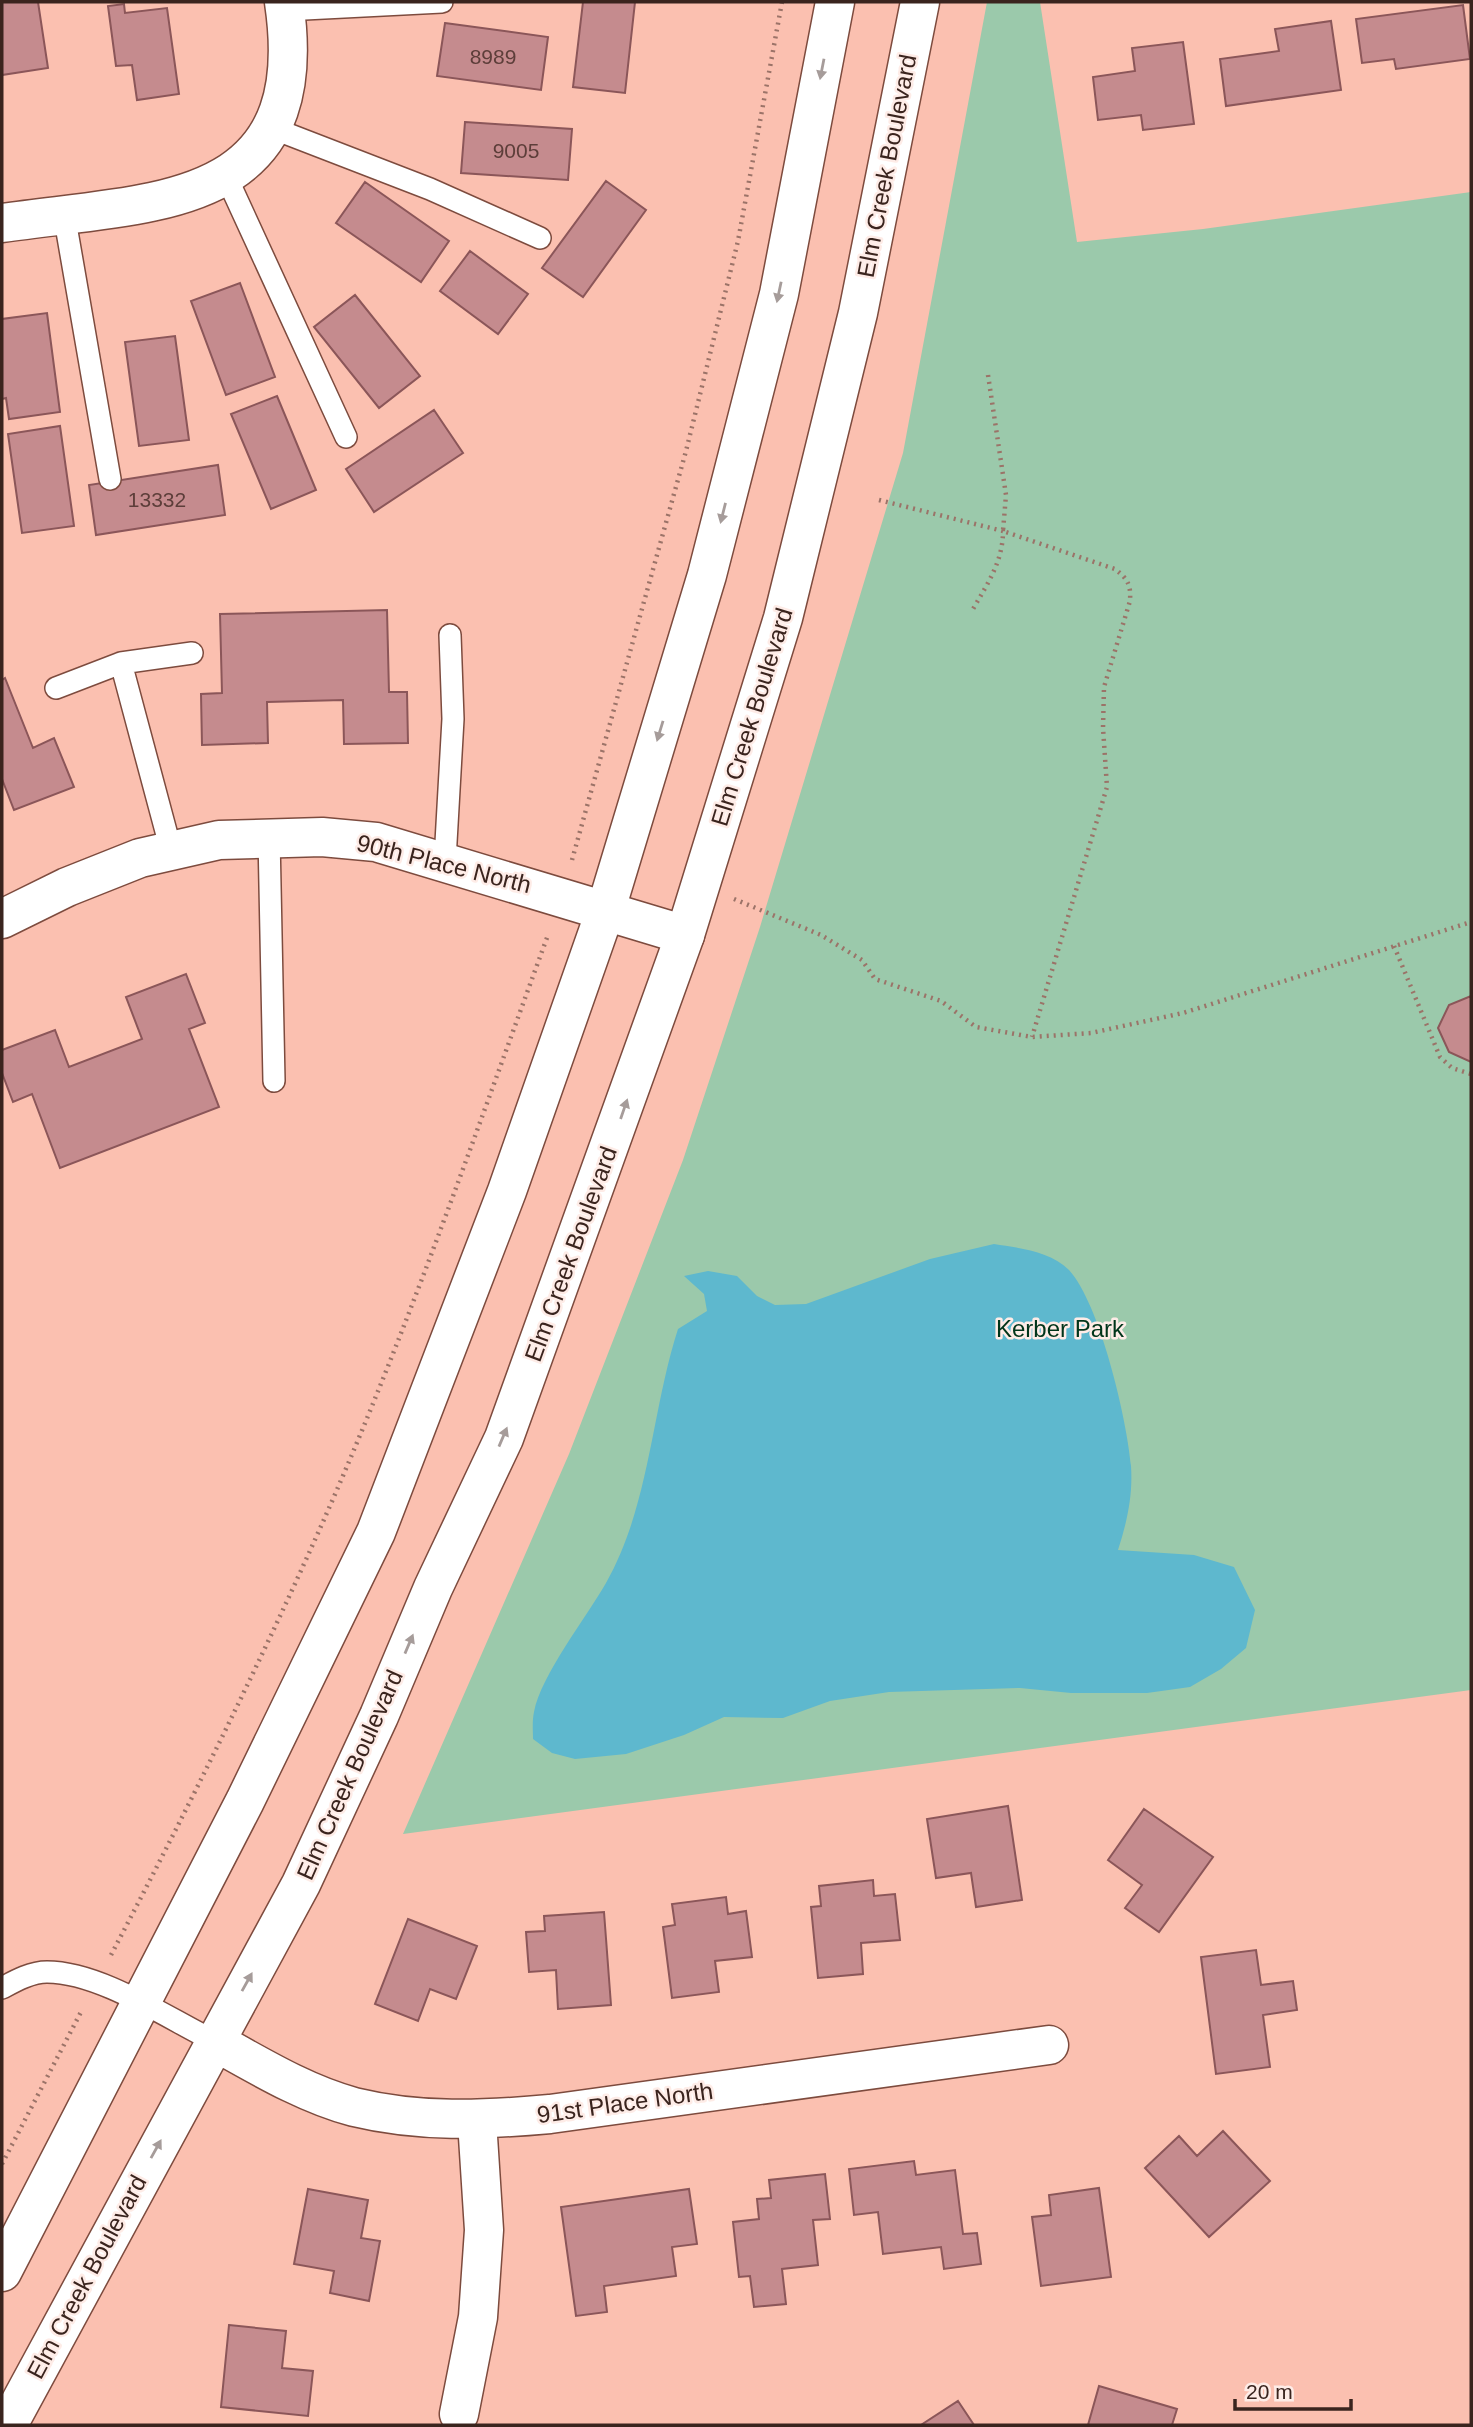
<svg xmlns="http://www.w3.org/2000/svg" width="1473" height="2427" font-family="Arial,sans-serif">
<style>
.green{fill:#9bc9ab}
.water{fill:#5eb8ce}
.building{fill:#c58b8e;stroke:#8b5659;stroke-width:2}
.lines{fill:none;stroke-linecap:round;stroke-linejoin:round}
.lane-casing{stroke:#7d4b3e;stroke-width:24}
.street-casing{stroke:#7d4b3e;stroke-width:41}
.secondary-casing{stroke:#7d4b3e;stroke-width:41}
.path{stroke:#9b7368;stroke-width:4.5;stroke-dasharray:2 5;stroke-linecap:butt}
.lane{stroke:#fff;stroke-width:21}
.street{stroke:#fff;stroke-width:38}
.secondary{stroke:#fff;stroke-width:38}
.oneway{fill:#a69c9a}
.labels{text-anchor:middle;stroke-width:5;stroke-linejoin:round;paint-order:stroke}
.number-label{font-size:21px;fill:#5d3e3a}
.street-label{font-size:24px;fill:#3a241e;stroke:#feece7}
.park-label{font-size:24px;fill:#00351a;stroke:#feece7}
</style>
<rect width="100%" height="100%" fill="#fbc0b0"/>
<!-- green -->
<path class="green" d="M987,2H1040L1077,242L1203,229L1471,192V1690L403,1834L569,1454L683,1160L760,927L903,453Z"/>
<!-- water -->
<path class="water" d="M994,1244C1019,1248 1050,1251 1069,1270C1100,1304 1127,1419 1131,1466C1133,1496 1127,1522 1118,1550L1194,1555L1234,1567L1255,1610L1246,1648L1221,1669L1190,1687L1147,1693H1071L1020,1688L889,1692L830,1701L783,1718L724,1717L684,1735L626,1754L575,1759L552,1753L533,1739C533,1731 532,1721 534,1712C541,1675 586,1618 606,1583C650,1505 651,1413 678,1329L707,1311L704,1294L684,1276L708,1271L737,1276L757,1296L775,1305L806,1304L930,1259Z"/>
<!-- building -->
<path class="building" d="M2,2H38L48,68L2,75Z
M583,2H635L625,93L573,87Z
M124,4L125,13L167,8L179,94L137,100L132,65L116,66L108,6Z
M1463,5L1470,59L1396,69L1394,59L1362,63L1356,19Z
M1331,21L1341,90L1226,106L1220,59L1279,51L1275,29Z
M445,23L548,37L541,90L437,76Z
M1183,42L1194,124L1143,130L1141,115L1098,120L1093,77L1135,71L1132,48Z
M465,122L572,129L568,180L461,173Z
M606,181L646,210L583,297L542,268Z
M365,182L449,241L421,282L336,223Z
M470,251L528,294L498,334L440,291Z
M240,283L275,377L226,395L191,301Z
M355,295L420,376L379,408L314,327Z
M47,313L60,412L9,419L6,398L2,399V319Z
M175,336L189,440L139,446L125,342Z
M277,396L316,490L271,509L231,414Z
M434,410L463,453L374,512L346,469Z
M60,426L74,526L22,533L8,434Z
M218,465L225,515L96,535L89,485Z
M387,610L389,692H407L408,743L344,744L343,700L267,702L268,743L202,745L201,694L222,693L220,614Z
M5,678L33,748L54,738L74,787L14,810L2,779V680Z
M186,974L205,1023L189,1029L219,1107L60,1168L32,1094L13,1102L2,1073V1050L55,1030L69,1067L142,1039L126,997Z
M1471,996V1062L1449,1052L1438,1028L1449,1005Z
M1008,1806L1022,1900L976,1907L971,1873L936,1878L927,1819Z
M1144,1809L1213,1857L1159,1932L1125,1908L1142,1885L1108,1860Z
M873,1880L874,1896L895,1894L900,1940L861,1943L863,1974L818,1978L811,1907L821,1906L819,1886Z
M726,1897L728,1914L746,1911L752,1957L715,1961L719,1992L672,1998L663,1927L675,1925L672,1904Z
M604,1912L611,2005L558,2009L556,1970L529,1972L526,1932L545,1931L544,1916Z
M408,1919L477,1946L456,1999L430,1989L418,2021L375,2004Z
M1256,1950L1261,1985L1293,1981L1297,2010L1263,2015L1270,2067L1216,2074L1201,1957Z
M1223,2131L1270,2181L1209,2237L1145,2168L1179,2136L1197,2156Z
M914,2161L916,2175L955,2170L963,2234L977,2233L981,2264L944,2269L941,2247L883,2254L878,2212L854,2215L849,2169Z
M825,2174L830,2219L813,2220L818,2265L782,2269L786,2304L754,2307L750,2276L739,2277L733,2222L759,2219L757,2199L771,2198L769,2180Z
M1099,2188L1111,2277L1041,2286L1032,2217L1051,2215L1049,2195Z
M308,2189L368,2200L361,2238L380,2241L369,2301L330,2293L334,2271L294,2264Z
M689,2189L697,2244L672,2247L676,2276L604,2286L607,2312L576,2316L561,2207Z
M229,2325L286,2331L282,2368L313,2371L308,2416L221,2407Z
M1099,2386L1177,2409L1172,2425H1088Z
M958,2401L974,2425H921Z"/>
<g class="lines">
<defs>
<path id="lane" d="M285,10L442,2
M272,128L430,189L540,238
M226,176L346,437
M64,214L110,479
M121,663L192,653
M56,688L121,663L171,850
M269,837L274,1081
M445,860L453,719L450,635
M2,1988C15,1981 31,1972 47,1972C100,1972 167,2018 214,2041"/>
<path id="street" d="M2,223C154,201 315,211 284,2
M2,919L67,887L140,858L219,840L322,837L376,842L685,935
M214,2041C259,2066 305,2094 354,2107C420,2123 483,2120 550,2114L1049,2045
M459,2414L478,2317L484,2230L477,2121"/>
<path id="secondary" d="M2,2272L245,1801L376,1532L507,1191L606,909L707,575L779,294L835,2
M8,2425L301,1884L379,1716L433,1588L504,1438L685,935L783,618L858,313L920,2"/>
</defs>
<!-- lane casing -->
<use href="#lane" class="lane-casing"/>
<!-- street casing -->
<use href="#street" class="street-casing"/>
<!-- secondary casing -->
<use href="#secondary" class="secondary-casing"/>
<!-- path -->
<path class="path" d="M988,375L1006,495L1003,531L1115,569C1128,579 1131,585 1130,601L1104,687L1103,728L1107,787L1032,1037
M879,500L1003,531C1003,561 988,583 973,609
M572,860L686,451L738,241L782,2
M734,899L821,935L862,960L875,979L941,1001L976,1027L1032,1037L1091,1033L1183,1013L1471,922
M1394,946L1440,1057L1452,1068L1471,1074
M111,1955C185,1814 257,1670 322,1524C407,1332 476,1132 548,935
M2,2164L82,2010"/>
<!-- lane -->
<use href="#lane" class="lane"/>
<!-- street -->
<use href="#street" class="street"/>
<!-- secondary -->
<use href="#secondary" class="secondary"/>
</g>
<!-- one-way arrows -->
<defs><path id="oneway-solid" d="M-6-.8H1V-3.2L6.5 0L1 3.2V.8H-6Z" transform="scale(1.75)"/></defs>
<g class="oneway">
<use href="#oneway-solid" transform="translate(822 69) rotate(101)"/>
<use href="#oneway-solid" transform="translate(779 292) rotate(102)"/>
<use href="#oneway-solid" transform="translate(723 513) rotate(104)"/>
<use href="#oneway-solid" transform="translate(660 731) rotate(107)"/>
<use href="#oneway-solid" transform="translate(624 1109) rotate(-71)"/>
<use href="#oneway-solid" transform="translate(503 1437) rotate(-67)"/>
<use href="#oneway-solid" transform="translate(409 1644) rotate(-67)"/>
<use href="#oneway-solid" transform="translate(247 1982) rotate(-61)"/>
<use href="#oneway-solid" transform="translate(156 2149) rotate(-61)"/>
</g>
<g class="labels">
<!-- number labels -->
<g class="number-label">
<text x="493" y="64">8989</text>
<text x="516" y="158">9005</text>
<text x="157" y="507">13332</text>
</g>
<!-- street labels -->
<g class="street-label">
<text transform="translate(887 166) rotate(-79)" y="8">Elm Creek Boulevard</text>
<text transform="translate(752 717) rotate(-73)" y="8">Elm Creek Boulevard</text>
<text transform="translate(444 864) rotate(14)" y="8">90th Place North</text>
<text transform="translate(571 1254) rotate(-70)" y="8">Elm Creek Boulevard</text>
<text transform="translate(350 1775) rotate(-66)" y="8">Elm Creek Boulevard</text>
<text transform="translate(625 2103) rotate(-8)" y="8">91st Place North</text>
<text transform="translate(87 2277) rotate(-62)" y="8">Elm Creek Boulevard</text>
</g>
<!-- park labels -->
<g class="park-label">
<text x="1060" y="1337">Kerber Park</text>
</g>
</g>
<!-- border -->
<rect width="1473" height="2427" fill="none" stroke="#3a241e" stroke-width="7"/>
<!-- scale -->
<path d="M1235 2399v10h116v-10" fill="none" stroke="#3a241e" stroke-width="3.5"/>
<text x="1246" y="2399" font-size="21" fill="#3a241e" stroke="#feece7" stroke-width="5" paint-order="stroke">20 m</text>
</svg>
